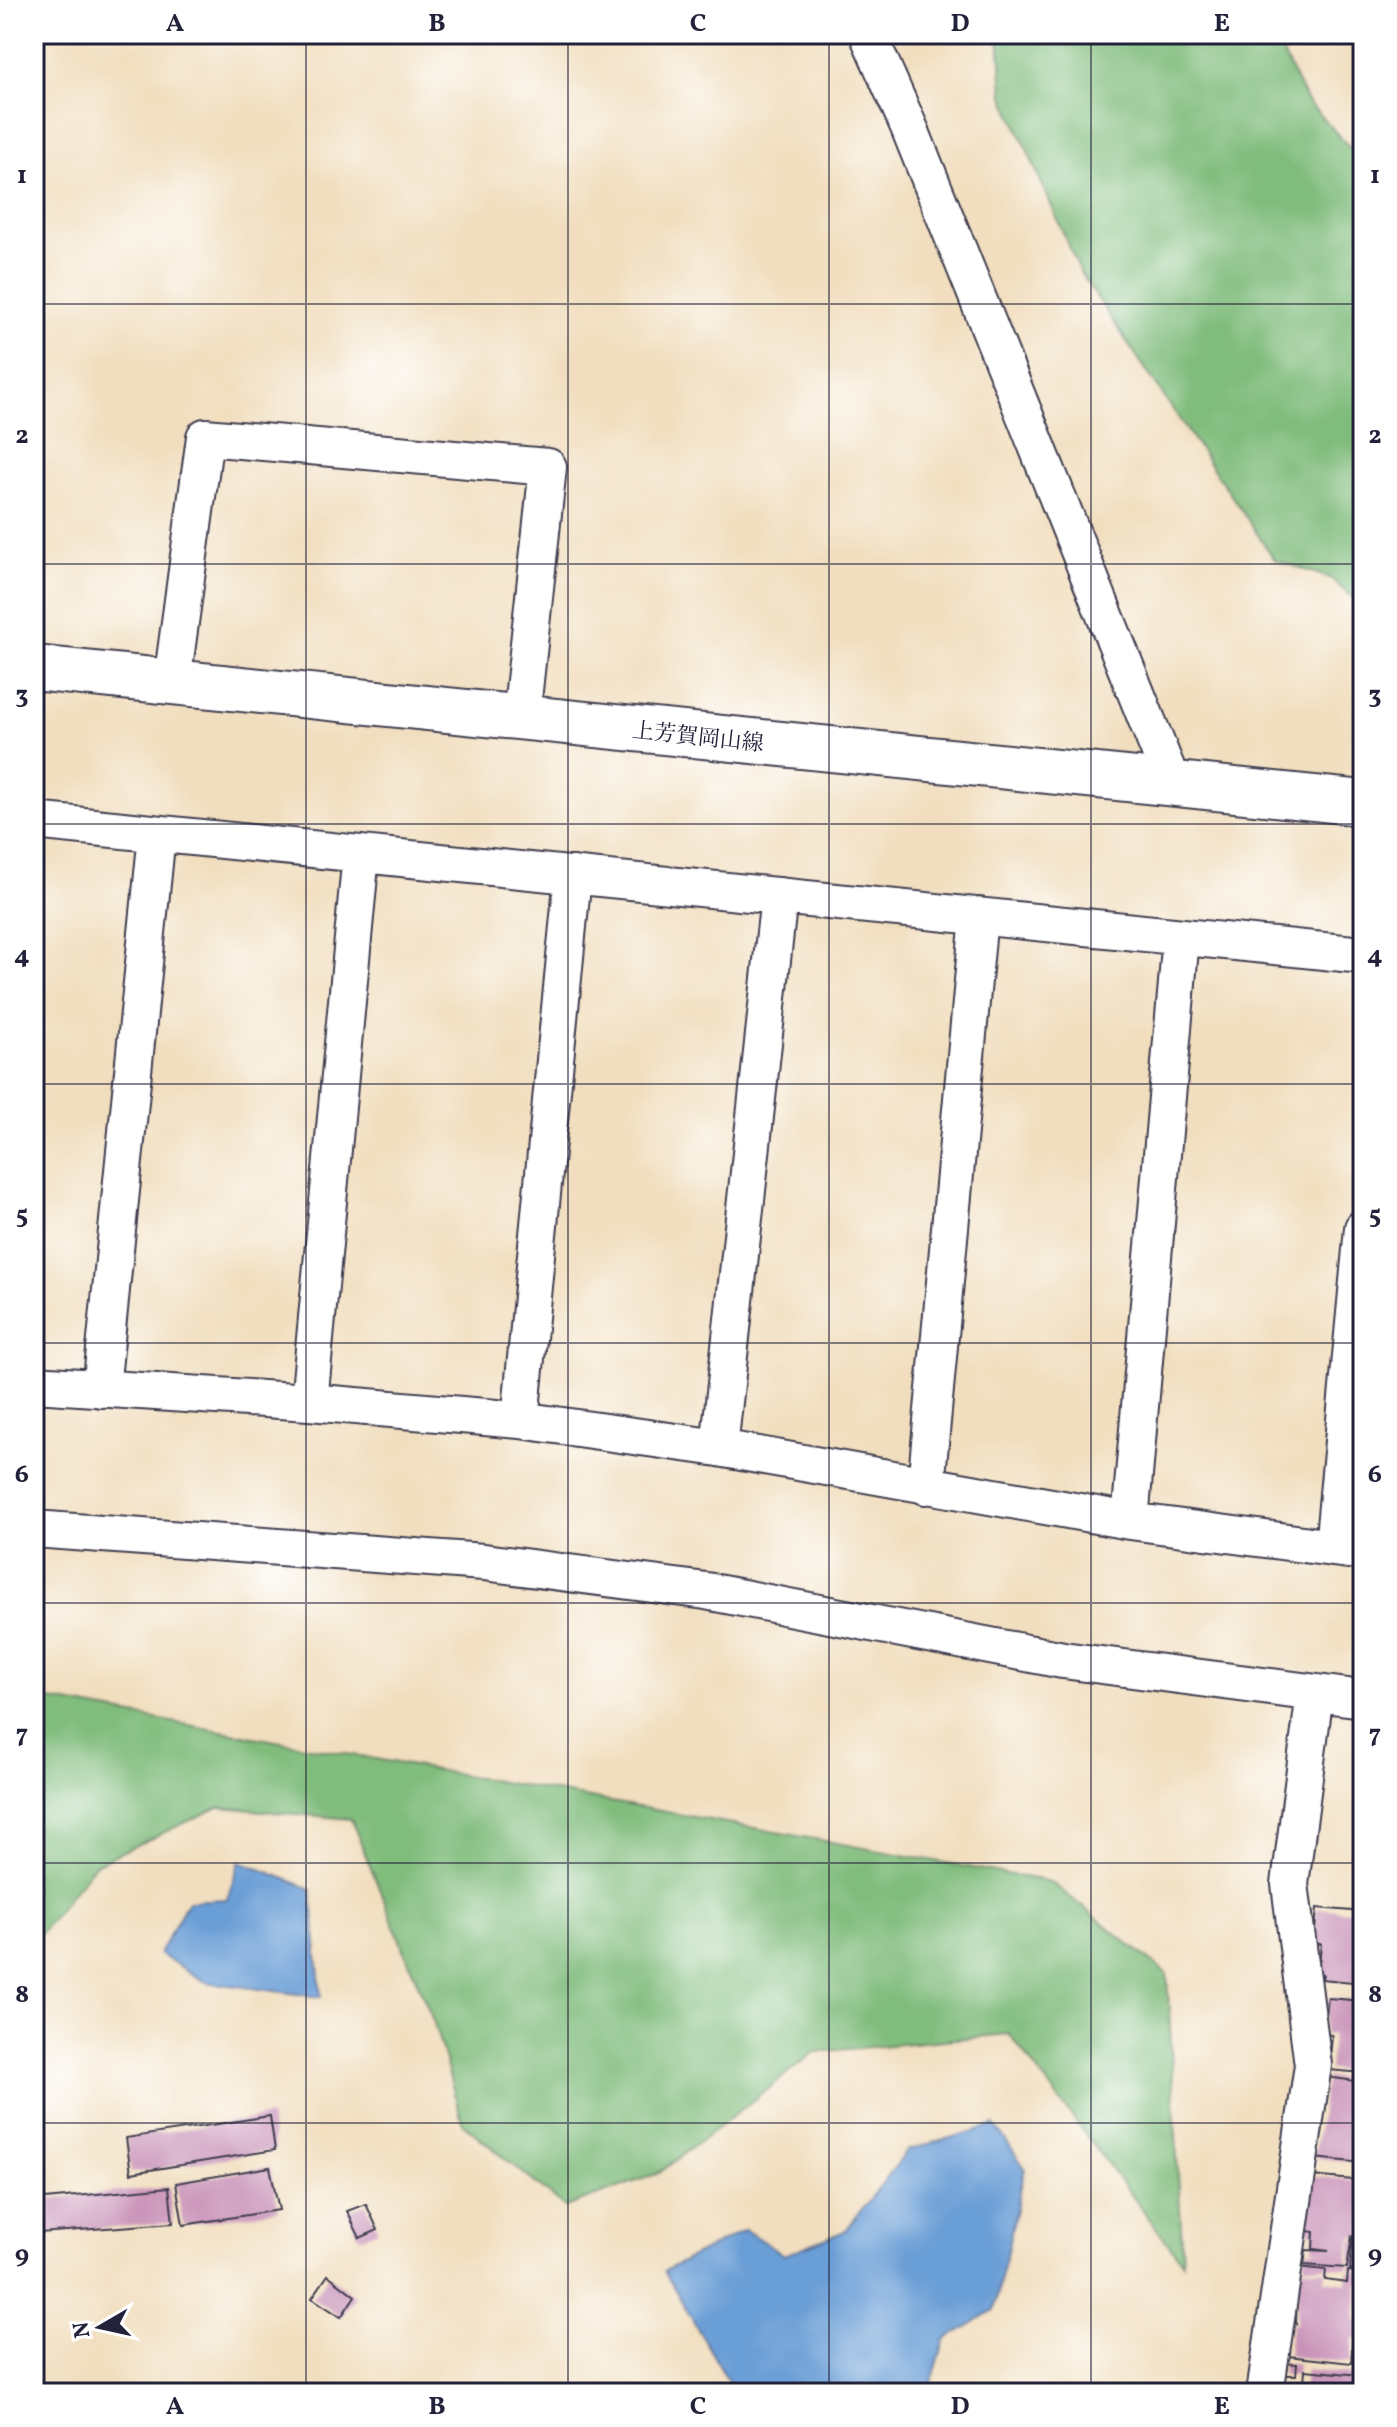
<svg xmlns="http://www.w3.org/2000/svg" width="1397" height="2427" font-family="Vollkorn,'Noto Serif JP',serif">
<style>
.forest{fill:#80bc7b;stroke:#516f5b;stroke-width:2}
.water{fill:#6b9ed6;stroke:#466088;stroke-width:2}
.building{fill:#c993b8}
.lines{fill:none;stroke-linecap:round;stroke-linejoin:round}
.street-casing{stroke:#413e4f;stroke-width:40}
.secondary-casing{stroke:#413e4f;stroke-width:48}
.street{stroke:#fff;stroke-width:36}
.secondary{stroke:#fff;stroke-width:44}
.grid{fill:none;stroke:#22223b;stroke-width:2;stroke-opacity:0.55}
.labels{text-anchor:middle;stroke-width:7;stroke-linejoin:round;paint-order:stroke}
.street-label{font-size:22px;fill:#22223b;stroke:#fff}
.neatline{fill:none;stroke:#22223b;stroke-width:3}
.grid-label{font-size:26px;text-anchor:middle;font-weight:bold;fill:#22223b}
</style>
<rect width="100%" height="100%" fill="#fff"/>
<filter id="ink" filterUnits="userSpaceOnUse"><feTurbulence type="fractalNoise" baseFrequency=".0125" numOctaves="2"/><feDisplacementMap in="SourceGraphic" scale="16" xChannelSelector="R" yChannelSelector="G"/><feConvolveMatrix kernelMatrix="1 2 1 2 8 2 1 2 1" color-interpolation-filters="sRGB"/></filter>
<filter id="wash" filterUnits="userSpaceOnUse"><feTurbulence type="fractalNoise" baseFrequency=".006" numOctaves="4" result="noise"/><feDisplacementMap in="SourceGraphic" scale="32" xChannelSelector="R" yChannelSelector="G"/><feGaussianBlur stdDeviation="1.8" result="paint"/><feColorMatrix in="noise" values="0 0 0 0 0 0 0 0 0 0 0 0 0 0 0 0 0 1.4 0 .05"/><feComposite in="paint" operator="in"/></filter>
<g filter="url(#wash)">
<rect width="100%" height="100%" fill="#f1debe"/>
<!-- forest -->
<path class="forest" d="M999,34H1273L1306,100L1363,162V607L1330,578L1275,560L1081,274L1003,94Z
M34,1697L1051,1882L1167,1974L1183,2263L1009,2034L815,2052L659,2173L565,2207L463,2124L434,2023L351,1819L219,1807L95,1864L34,1941Z"/>
<!-- water -->
<path class="water" d="M240,1861L311,1889L321,1997L206,1982L159,1954L188,1901L227,1899Z
M995,2125L1025,2168L994,2310L945,2340L928,2393H735L664,2271L745,2230L784,2255L845,2231L908,2150Z"/>
<g id="blocks">
<!-- building -->
<path class="building" d="M1317,1908L1363,1912V1983L1322,1979L1323,1974H1318L1321,1944L1314,1943Z
M1328,1998L1363,2001V2073L1329,2070L1332,2035L1324,2034Z
M1326,2077L1363,2082V2163L1314,2158Z
M270,2116L275,2150L131,2173L126,2138Z
M270,2167L279,2210L183,2225L176,2183Z
M1312,2176L1363,2181L1362,2238L1352,2236L1347,2268L1304,2265L1306,2250L1329,2251L1313,2249L1314,2232L1307,2231Z
M169,2187L173,2223L39,2233L35,2200Z
M366,2204L378,2230L360,2238L347,2211Z
M1353,2239L1363,2240V2271L1350,2269Z
M1298,2267L1326,2270L1325,2280L1347,2283L1348,2271L1363,2272V2284L1358,2283L1355,2321H1363V2339L1353,2338L1351,2363L1288,2356L1291,2324H1296Z
M328,2275L355,2296L341,2317L312,2298Z
M1283,2363L1297,2364L1296,2375H1282Z
M1305,2370L1360,2375L1359,2393H1303Z"/>
</g>
</g>
<g filter="url(#ink)">
<use href="#blocks" fill-opacity="0" stroke="#413e4f" stroke-width="2"/>
<g class="lines">
<defs>
<path id="street" d="M868,34L909,127L1173,785
M172,682L205,437L548,467L521,718
M34,821L1363,955
M34,1384L309,1402L520,1420L719,1448L1130,1521L1363,1552
M101,1389L157,834
M309,1402L361,854
M520,1420L573,875
M719,1448L779,896
M926,1486L979,916
M1130,1521L1181,937
M34,1529L484,1562L706,1591L1063,1660L1363,1699
M1333,1548L1363,1228
M1265,2393L1313,2065L1290,1884L1315,1693"/>
<path id="secondary" d="M34,668L1363,803"/>
</defs>
<!-- street casing -->
<use href="#street" class="street-casing"/>
<!-- secondary casing -->
<use href="#secondary" class="secondary-casing"/>
<!-- street -->
<use href="#street" class="street"/>
<!-- secondary -->
<use href="#secondary" class="secondary"/>
</g>
</g>
<!-- grid -->
<path class="grid" d="M306,34V2393M568,34V2393M829,34V2393M1091,34V2393M34,304H1363M34,564H1363M34,824H1363M34,1084H1363M34,1343H1363M34,1603H1363M34,1863H1363M34,2123H1363"/>
<g class="labels">
<!-- street labels -->
<g class="street-label">
<text transform="translate(698 736) rotate(6)" y="8">上芳賀岡山線</text>
</g>
</g>
<!-- margin -->
<rect width="1397" height="2427" fill="none" stroke="#fff" stroke-width="88"/>
<!-- north arrow -->
<g transform="translate(100 2327) rotate(261)" stroke="#ffffff" stroke-width="6" paint-order="stroke">
<path d="M0-6L14 30L0 20L-14 30Z" fill="#22223b"/>
<text y="-12" font-size="22" font-weight="bold" text-anchor="middle" fill="#22223b">N</text>
</g>
<rect x="44" y="44" width="1309" height="2339" class="neatline"/>
<g class="grid-label">
<text x="175" y="31">A</text>
<text x="437" y="31">B</text>
<text x="698" y="31">C</text>
<text x="960" y="31">D</text>
<text x="1222" y="31">E</text>
<text x="22" y="183">1</text>
<text x="1375" y="183">1</text>
<text x="22" y="443">2</text>
<text x="1375" y="443">2</text>
<text x="22" y="703">3</text>
<text x="1375" y="703">3</text>
<text x="22" y="963">4</text>
<text x="1375" y="963">4</text>
<text x="22" y="1223">5</text>
<text x="1375" y="1223">5</text>
<text x="22" y="1482">6</text>
<text x="1375" y="1482">6</text>
<text x="22" y="1742">7</text>
<text x="1375" y="1742">7</text>
<text x="22" y="2002">8</text>
<text x="1375" y="2002">8</text>
<text x="22" y="2262">9</text>
<text x="1375" y="2262">9</text>
<text x="175" y="2414">A</text>
<text x="437" y="2414">B</text>
<text x="698" y="2414">C</text>
<text x="960" y="2414">D</text>
<text x="1222" y="2414">E</text>
</g>
</svg>
